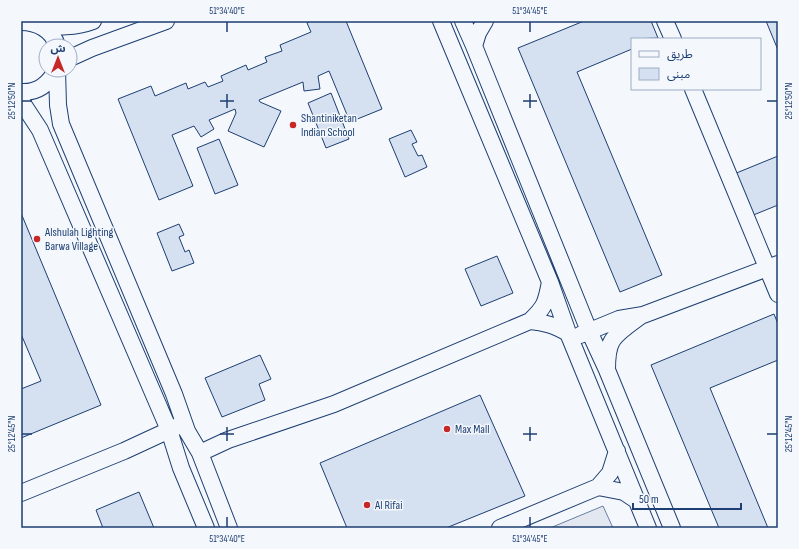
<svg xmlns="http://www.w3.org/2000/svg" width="799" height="549" font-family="'Sofia Sans Condensed','Noto Sans Arabic',sans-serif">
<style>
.parking{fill:#e3e8f0;stroke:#687fa3}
.building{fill:#d5e0f0;stroke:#1d3f73}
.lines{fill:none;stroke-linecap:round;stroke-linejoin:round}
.minor-casing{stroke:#1d3f73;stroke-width:18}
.minor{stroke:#f4f7fb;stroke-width:16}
.ticks{fill:none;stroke:#1d3f73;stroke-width:1.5}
.poi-dot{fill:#c62828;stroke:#f4f7fb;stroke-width:1.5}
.labels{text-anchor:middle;stroke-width:3;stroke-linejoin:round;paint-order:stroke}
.poi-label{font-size:12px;fill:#1d3f73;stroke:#f4f7fb;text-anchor:start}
.neatline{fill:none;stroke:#1d3f73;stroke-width:1.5}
.ticks-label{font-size:10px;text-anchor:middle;fill:#1d3f73}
</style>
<rect width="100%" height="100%" fill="#f4f7fb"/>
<!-- parking -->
<path class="parking" d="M603,506L613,528H550Z"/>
<!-- building -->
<path class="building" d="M311,21H346L382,109L350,122L329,71L318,76L320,89L304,91L303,82L259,100L260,102L281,111L264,147L228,131L236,113L235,109L209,120L214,129L201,137L194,126L172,135L193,186L159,200L118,99L151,86L155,96L186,83L188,89L205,82L208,87L223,81L221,76L246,65L248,70L267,62L265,57L282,51L280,45L311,32L307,23Z
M584,21H651L658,38L632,39V49L577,72L662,275L620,292L518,48Z
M766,21H778V50Z
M331,93L349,139L326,148L308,103Z
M411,130L417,142L412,144L418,156L422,155L427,167L405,177L389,139Z
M219,139L238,185L215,194L197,148Z
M778,156V205L751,216L734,174Z
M21,213L101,405L21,438V389L41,381L21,334Z
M179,224L184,235L179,237L185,252L189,250L194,263L172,271L157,233Z
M497,256L513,293L481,306L465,269Z
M774,314L778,324V360L710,388L768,528H719L651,365Z
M260,355L271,379L259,384L265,400L222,417L205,378Z
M480,395L525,496L446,528H347L320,463Z
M139,492L154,528H103L96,510Z"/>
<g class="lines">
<defs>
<path id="minor" d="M441,21L550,282L568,333L648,528
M463,21L474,46L589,331L607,370L672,528
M665,21L673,39
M21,22C37,22 53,30 57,46
M40,25C59,27 74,28 93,21
M474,46L478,33L485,21
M70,58L92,48L166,21
M57,70L58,105L61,124L174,394L187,431L200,453L229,528
M693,89L778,294
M21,92C37,93 49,84 56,70
M21,101L40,130L169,430L181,468L206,528
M550,282C546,303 545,307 530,321C545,322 555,326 568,333
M580,335L619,319L643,315L778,264
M607,370C607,361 607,349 612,341C617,332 633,322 642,315
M200,453L228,440L334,404L530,321
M598,487L624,492L636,500
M21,493L124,451L178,426
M500,528L598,487L610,473L617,451"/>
</defs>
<!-- minor casing -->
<use href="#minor" class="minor-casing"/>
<!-- minor -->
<use href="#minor" class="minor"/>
</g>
<!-- ticks -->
<path class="ticks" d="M227,22V32M530,22V32M227,94V108M530,94V108M22,101H32M220,101H234M523,101H537M767,101H777M227,427V441M530,427V441M22,434H32M220,434H234M523,434H537M767,434H777M227,517V527M530,517V527"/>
<!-- markers -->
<g class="poi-dot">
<circle cx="293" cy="125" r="4"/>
<circle cx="37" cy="239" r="4"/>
<circle cx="447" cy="429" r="4"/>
<circle cx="367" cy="505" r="4"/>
</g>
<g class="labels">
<!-- poi labels -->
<g class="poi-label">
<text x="301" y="122">Shantiniketan<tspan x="301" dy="14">Indian School</tspan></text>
<text x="45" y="236">Alshulah Lighting<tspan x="45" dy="14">Barwa Village</tspan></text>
<text x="455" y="433">Max Mall</text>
<text x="375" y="509">Al Rifai</text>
</g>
</g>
<!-- border -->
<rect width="799" height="549" fill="none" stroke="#f4f7fb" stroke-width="44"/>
<!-- legend -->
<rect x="631" y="38" width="130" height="52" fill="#f4f7fb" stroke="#9eadc5"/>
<rect x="639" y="51" width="20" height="6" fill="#f4f7fb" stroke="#9eadc5"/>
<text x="667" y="58" font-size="12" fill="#1d3f73">طريق</text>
<rect x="639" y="68" width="20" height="12" fill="#d5e0f0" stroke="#9eadc5"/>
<text x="667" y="78" font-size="12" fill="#1d3f73">مبنى</text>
<!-- north arrow -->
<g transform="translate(58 58)"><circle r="19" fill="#f4f7fb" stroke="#9eadc5"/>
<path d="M0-3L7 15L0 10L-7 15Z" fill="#c62828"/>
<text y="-6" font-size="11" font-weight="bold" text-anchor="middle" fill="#1d3f73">ش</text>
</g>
<!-- scale -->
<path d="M633 503v6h108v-6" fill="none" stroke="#1d3f73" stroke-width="2"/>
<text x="639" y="503" font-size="12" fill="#1d3f73" stroke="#f4f7fb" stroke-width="3" paint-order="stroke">50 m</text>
<rect x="22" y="22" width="755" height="505" class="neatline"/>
<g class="ticks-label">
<text x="227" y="14">51°34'40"E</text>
<text x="530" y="14">51°34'45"E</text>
<text transform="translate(11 101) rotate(-90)" y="4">25°12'50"N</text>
<text transform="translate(788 101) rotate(-90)" y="4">25°12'50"N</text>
<text transform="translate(11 434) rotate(-90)" y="4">25°12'45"N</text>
<text transform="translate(788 434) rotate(-90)" y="4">25°12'45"N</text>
<text x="227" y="542">51°34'40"E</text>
<text x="530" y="542">51°34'45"E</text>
</g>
</svg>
